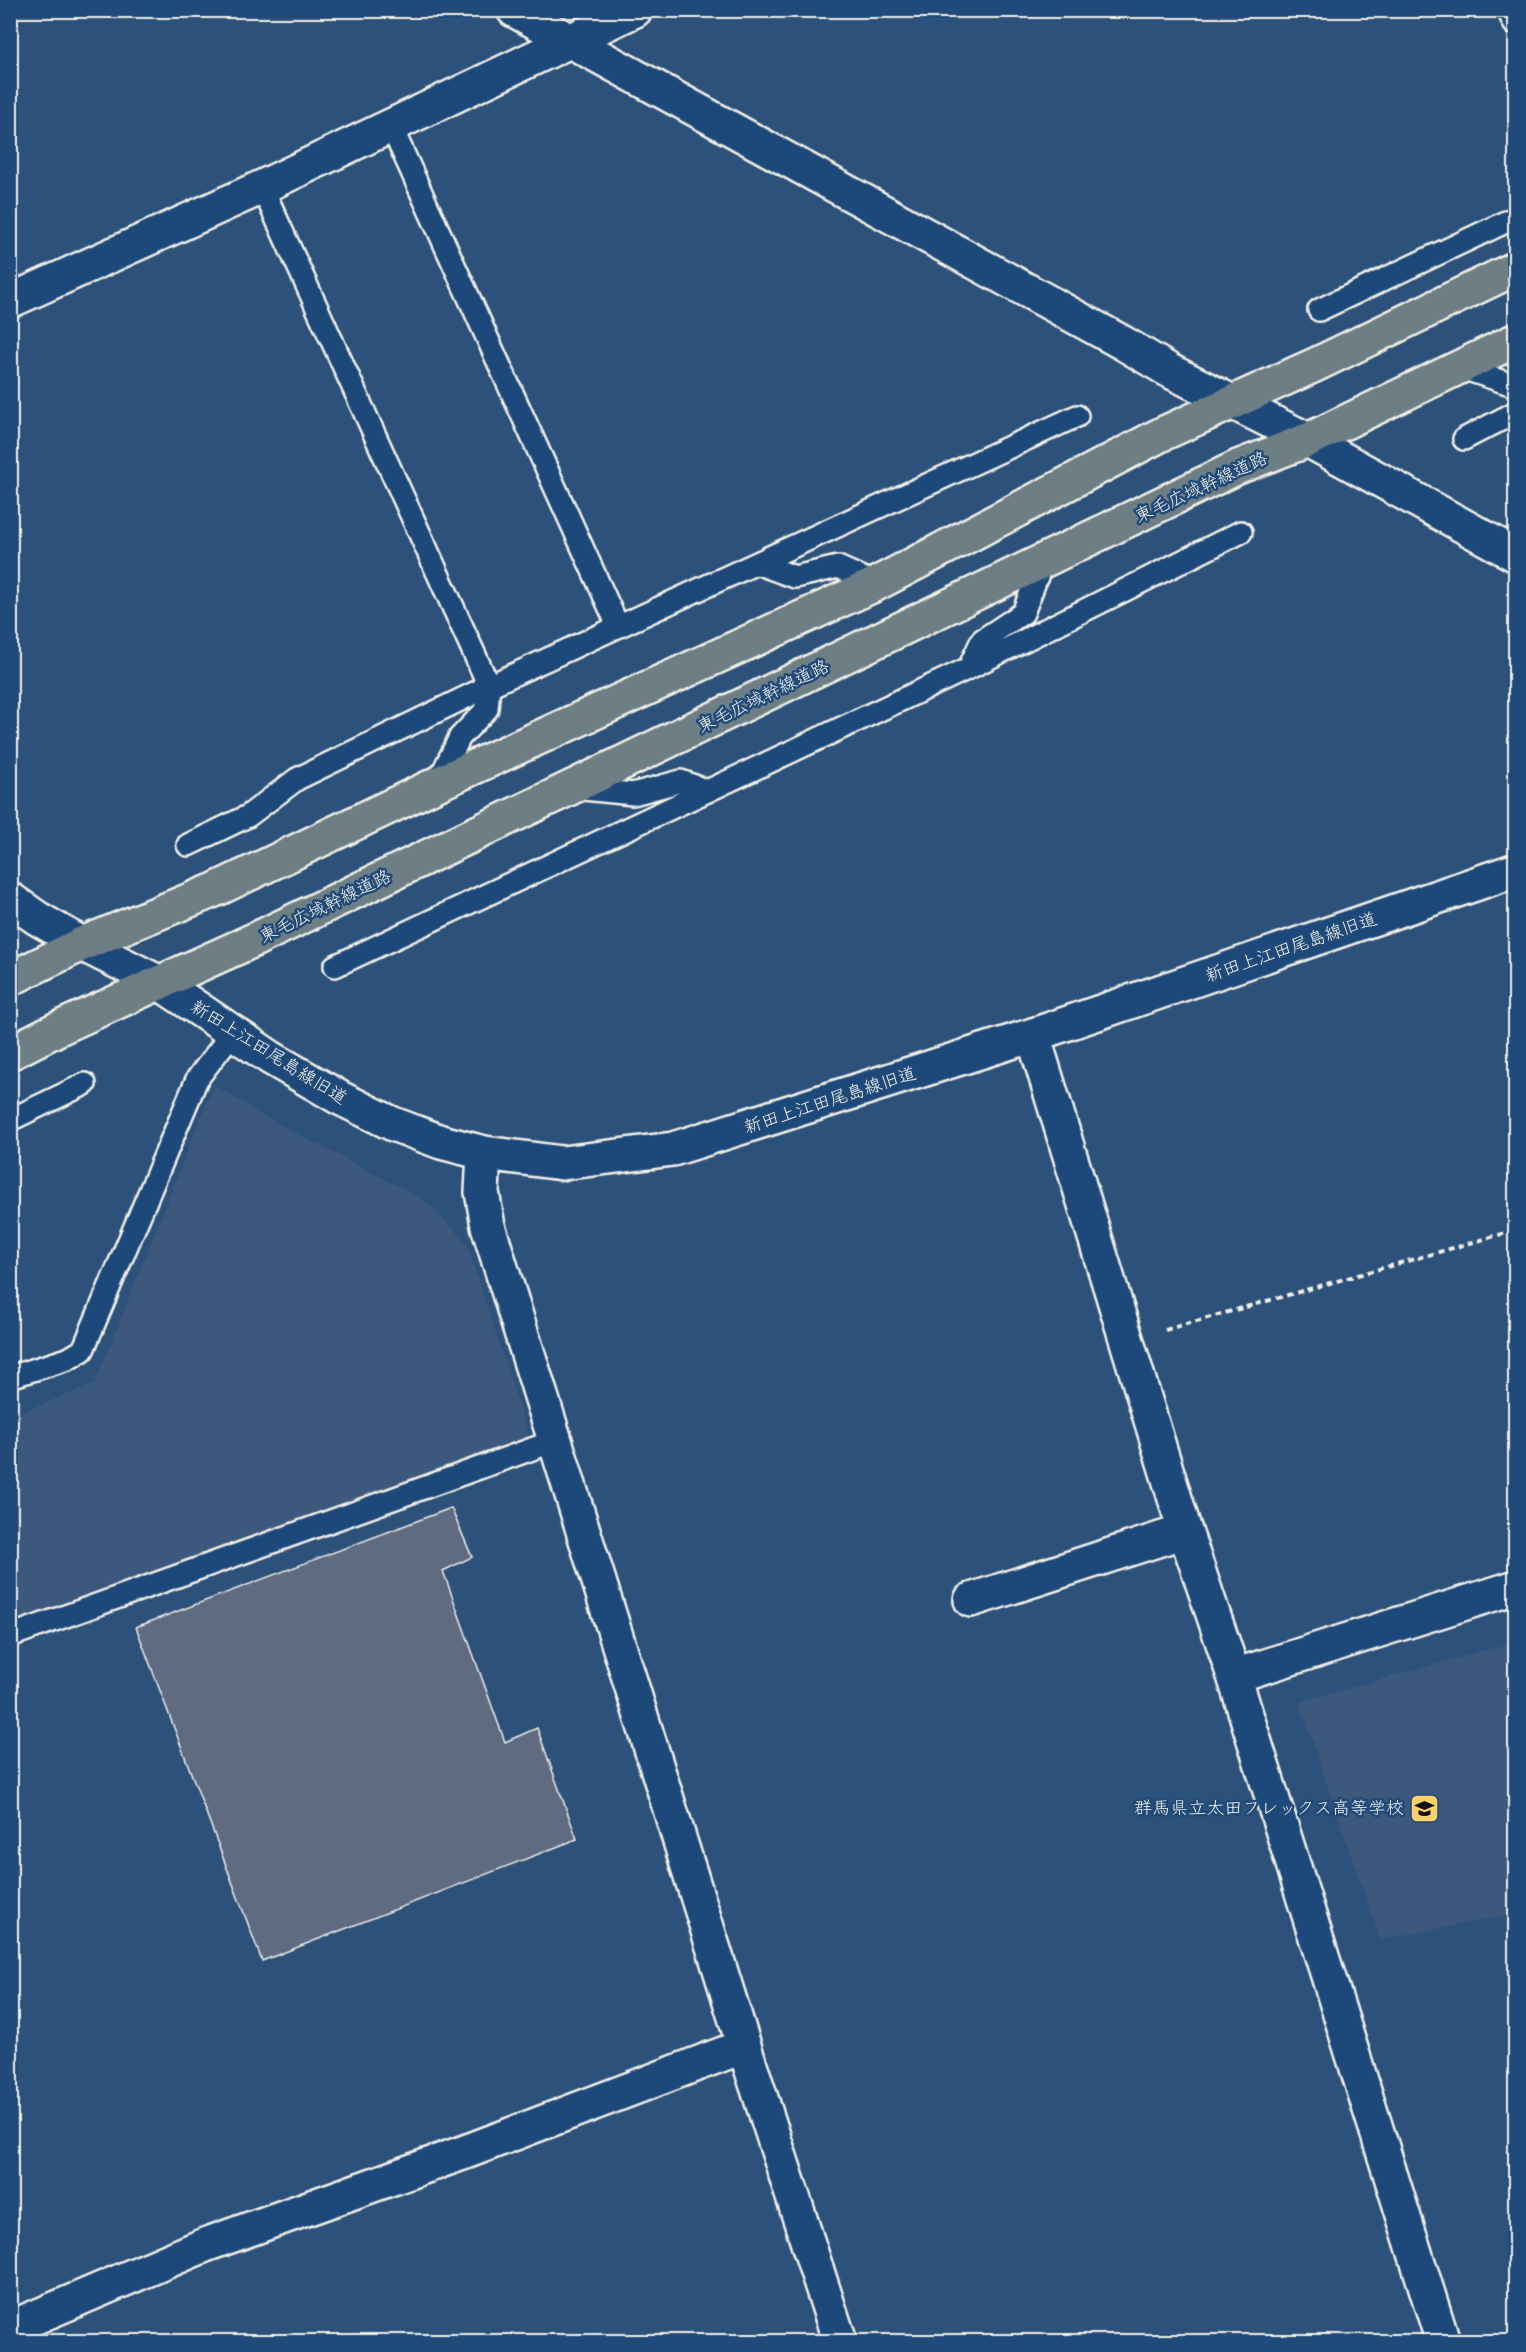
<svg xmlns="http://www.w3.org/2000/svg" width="1526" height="2352" font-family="Pangolin,'Klee One',sans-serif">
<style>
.built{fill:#3c597d}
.building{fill:#606b81;stroke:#f4f1e8;stroke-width:1.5}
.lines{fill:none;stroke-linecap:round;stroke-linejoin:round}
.lane-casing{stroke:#f4f1e8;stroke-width:26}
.street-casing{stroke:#f4f1e8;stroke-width:38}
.secondary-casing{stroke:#f4f1e8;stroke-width:38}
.highway-casing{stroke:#f4f1e8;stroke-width:38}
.path{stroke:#f4f1e8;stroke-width:4;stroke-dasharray:6 4.5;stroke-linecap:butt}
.lane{stroke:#1f4a7a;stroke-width:21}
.street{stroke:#1f4a7a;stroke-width:33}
.secondary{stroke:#1f4a7a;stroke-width:33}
.highway{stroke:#6d7e84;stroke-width:33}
.labels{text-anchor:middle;stroke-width:5;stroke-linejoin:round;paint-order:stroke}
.street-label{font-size:18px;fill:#f4f1e8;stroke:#1f4a7a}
.poi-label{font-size:18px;fill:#f4f1e8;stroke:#1f4a7a;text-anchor:end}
</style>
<rect width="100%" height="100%" fill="#2c517b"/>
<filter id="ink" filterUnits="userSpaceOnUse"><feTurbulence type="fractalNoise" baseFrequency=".0167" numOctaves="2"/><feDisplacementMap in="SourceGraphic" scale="12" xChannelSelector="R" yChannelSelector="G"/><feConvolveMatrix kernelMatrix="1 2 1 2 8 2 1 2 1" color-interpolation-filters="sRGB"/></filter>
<g filter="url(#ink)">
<!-- built -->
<path class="built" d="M214,1085L269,1119L423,1199L466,1241L529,1437L11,1625V1417L95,1383Z
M1515,1642V1914L1380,1940L1299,1702Z"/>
<!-- building -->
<path class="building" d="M451,1508L472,1557L443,1571L505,1742L537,1728L577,1839L262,1961L136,1627Z"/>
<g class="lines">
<defs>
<path id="lane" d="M1508,10L1514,23L1516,22
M391,126L618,626
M262,187L489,686L487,709L460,737L437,784
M1319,310L1516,217
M1459,367L1516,386
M1464,439L1516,412
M759,564L795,577L838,567L876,584
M969,668L982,640L1023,613L1043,561
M574,788L633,794L681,781L708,791
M188,845L248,816L297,779L489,686L1077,416
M335,966L969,668L1241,532
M10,1120L85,1084
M10,1377L68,1359L83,1350L197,1079L233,1032
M10,1636L557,1440"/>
<path id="street" d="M514,10L1123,343L1170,371L1308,440L1516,555
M10,301L262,187L635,10
M1033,1035L1185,1531L1234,1676L1443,2342
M484,1153L482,1192L488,1226L744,2046L840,2342
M971,1600L1185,1531
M1234,1676L1516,1587
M10,2328L205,2245L468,2151L744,2046"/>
<path id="secondary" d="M10,899L37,918L82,944L160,983L271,1058L340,1098L393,1124L441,1142L484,1153L562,1163L673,1149L1033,1035L1516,870"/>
<path id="highway" d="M10,979L82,944L217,889L437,784L876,584L1162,434L1315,365L1516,268
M10,1053L57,1029L256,939L1238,467L1308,440L1516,340"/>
</defs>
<!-- lane casing -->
<use href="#lane" class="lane-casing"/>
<!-- street casing -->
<use href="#street" class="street-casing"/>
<!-- secondary casing -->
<use href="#secondary" class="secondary-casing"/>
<!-- highway casing -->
<use href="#highway" class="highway-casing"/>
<!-- path -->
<path class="path" d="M1165,1330L1516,1230"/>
<!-- lane -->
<use href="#lane" class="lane"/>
<!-- street -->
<use href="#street" class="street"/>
<!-- secondary -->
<use href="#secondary" class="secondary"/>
<!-- highway -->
<use href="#highway" class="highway"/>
</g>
</g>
<!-- icons -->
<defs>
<symbol id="school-square" viewBox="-11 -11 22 22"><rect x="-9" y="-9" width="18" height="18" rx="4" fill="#ffd166" stroke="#1f4a7a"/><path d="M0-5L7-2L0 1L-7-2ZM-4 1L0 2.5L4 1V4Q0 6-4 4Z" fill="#111"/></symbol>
</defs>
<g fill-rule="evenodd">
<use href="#school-square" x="1408" y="1792" width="33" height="33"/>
</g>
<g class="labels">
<!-- street labels -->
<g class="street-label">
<text transform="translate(1201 487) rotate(-25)" y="6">東毛広域幹線道路</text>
<text transform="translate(763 696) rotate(-26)" y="6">東毛広域幹線道路</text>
<text transform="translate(325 906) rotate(-26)" y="6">東毛広域幹線道路</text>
<text transform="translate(1291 947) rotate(-19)" y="6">新田上江田尾島線旧道</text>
<text transform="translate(269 1052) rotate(32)" y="6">新田上江田尾島線旧道</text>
<text transform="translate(830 1100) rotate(-18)" y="6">新田上江田尾島線旧道</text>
</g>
<!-- poi labels -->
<g class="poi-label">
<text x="1404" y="1814">群馬県立太田フレックス高等学校</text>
</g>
</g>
<!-- margin -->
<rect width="1526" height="2352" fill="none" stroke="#1f4a7a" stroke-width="36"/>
<rect x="18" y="18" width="1490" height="2316" fill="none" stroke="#f4f1e8" stroke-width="2" filter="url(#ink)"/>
</svg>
